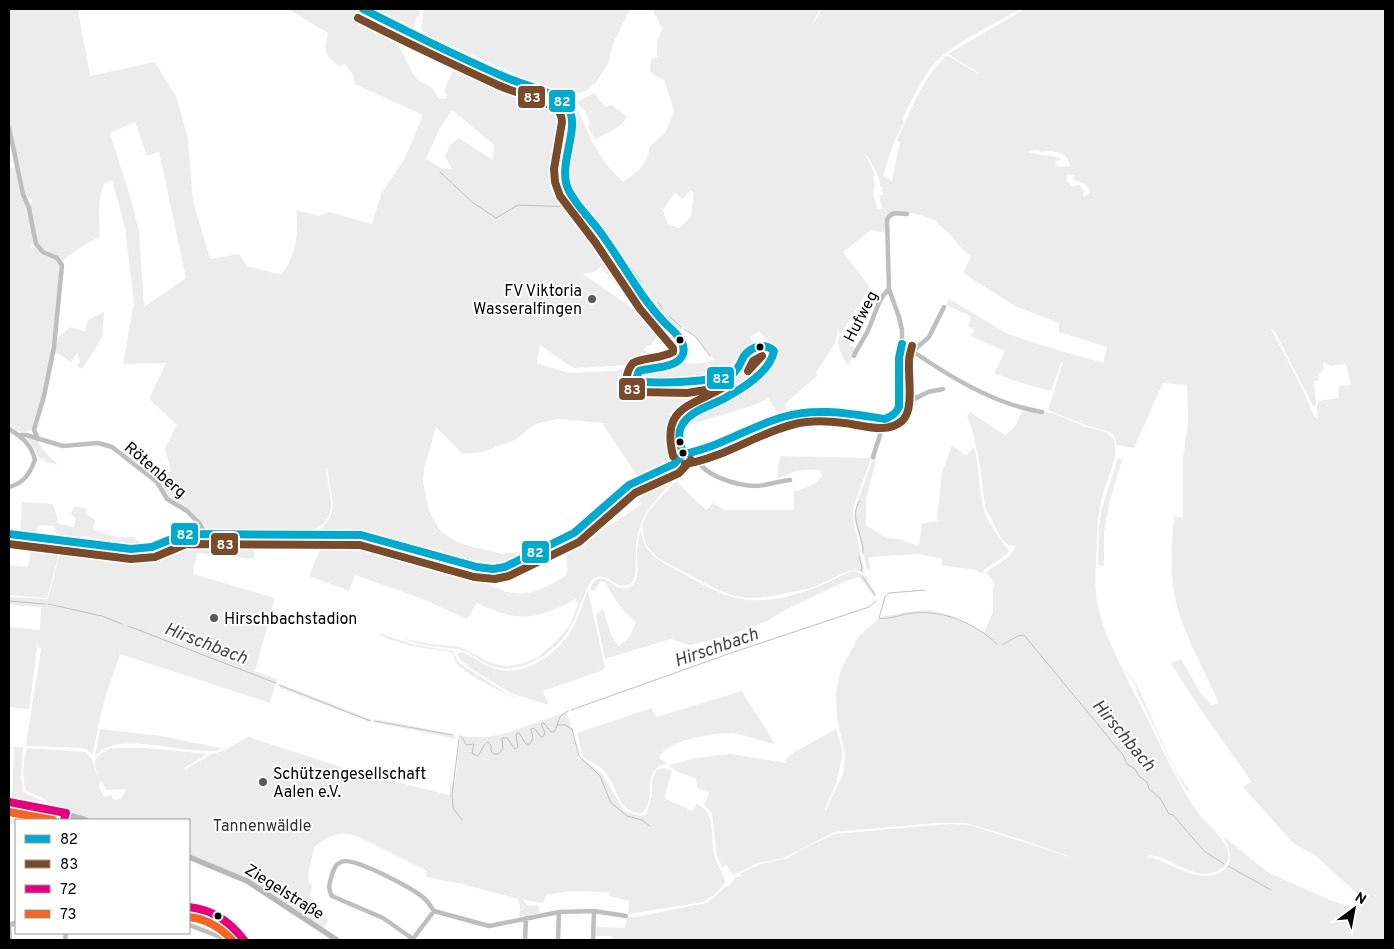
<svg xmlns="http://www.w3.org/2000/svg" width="1394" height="949" font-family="Overpass,sans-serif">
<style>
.green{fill:#ececec;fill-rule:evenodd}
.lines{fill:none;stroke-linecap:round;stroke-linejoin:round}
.stream{stroke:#bfbfbf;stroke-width:1}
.minor{stroke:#bebebe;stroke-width:4.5}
.tertiary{stroke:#bebebe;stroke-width:5}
.secondary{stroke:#b8b8b8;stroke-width:5.5}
.bus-1-casing{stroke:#fff;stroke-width:11}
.bus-2-casing{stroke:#fff;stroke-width:11}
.bus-3-casing{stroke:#fff;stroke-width:11}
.bus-4-casing{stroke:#fff;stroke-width:11}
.bus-1{stroke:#00a9ce;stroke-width:8}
.bus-2{stroke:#7a4b2a;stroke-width:8}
.bus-3{stroke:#e5007d;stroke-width:8}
.bus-4{stroke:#f26522;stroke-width:8}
.poi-dot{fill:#595959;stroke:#fff;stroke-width:2}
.bus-dot{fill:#000;stroke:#fff;stroke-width:2}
.labels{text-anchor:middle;stroke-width:4;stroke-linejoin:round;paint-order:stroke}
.poi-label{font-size:16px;fill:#000;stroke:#fff;text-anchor:start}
.street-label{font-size:16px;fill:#000;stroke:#fff}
.park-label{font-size:16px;fill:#333;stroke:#fff}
.water-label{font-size:18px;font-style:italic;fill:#444;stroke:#fff}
.line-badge{stroke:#fff;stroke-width:2}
.badge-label{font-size:14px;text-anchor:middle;font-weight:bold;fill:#fff}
</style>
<rect width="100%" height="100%" fill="#fff"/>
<!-- green -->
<path class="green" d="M9,9H78L90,76L155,62L176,96L188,139L193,201L210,259L239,254L247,266L281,275C296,256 299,234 296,210L319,216L329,212L372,224L381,194L405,158L423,115L355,84L353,75L345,64L340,67C323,53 324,53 328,33L288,9H361L387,23L413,74L418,80L432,88L439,99L448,98L444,91L458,58L558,101L566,107L568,115L577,108L592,142L606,164L623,182C640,170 646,167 650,146L665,133L674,111L664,79L655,76L650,71L651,60L657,57V43L662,28L652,9H820L812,25L822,9H1020C995,24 953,43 935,63C922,77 910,103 902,120L904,122L894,142L883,176L892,181L900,142L897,141C910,111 922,79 946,56H948L979,74V73L948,54L1025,9H1385V940H612L611,936H595L596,927L625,928L627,917H636L706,903L716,896L726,886H730C734,879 732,877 742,876L739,874L761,864L788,858L802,849L835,834L950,824L970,825L1076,859L1020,839L966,823H935L834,832L784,858L758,863L733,875L726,864L722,867L717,856L712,814L704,805L709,793L697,788L696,779C687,773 676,775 669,765L696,758L730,754L786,763V759L791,754L836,729L842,749V758L836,783L825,809L826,810L822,819L843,774L845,755L837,718L836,693L840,672L858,637L880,617L913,611L929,610L952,616L984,632L993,612V587L994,588V582L986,572C994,566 1003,562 1010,555C1013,552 1013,548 1017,546L1008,545L1001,538L985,507L980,465L972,429L967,416L970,412L1005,435L1014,428L1022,411L1053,413L1086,427L1106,432L1114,439C1119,460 1107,477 1102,497C1097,519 1097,539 1096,561C1095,577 1095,591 1098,606C1102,627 1112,647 1121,666C1130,685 1139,702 1148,720C1164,753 1178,784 1199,814C1207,826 1236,844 1227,863C1224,868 1219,870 1215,872C1189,881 1167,852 1147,856L1151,860V857C1174,864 1203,888 1225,869C1235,859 1228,846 1223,836L1269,873L1328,899L1359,910L1362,898L1317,857L1292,842L1243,787L1251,781L1199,707L1171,663L1181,659L1202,695L1212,705L1219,703C1203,667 1181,631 1174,593C1170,568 1172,541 1174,516L1183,518V459L1188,422L1187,385L1163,383L1134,448L1117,445L1113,434L1107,431L1088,426L1048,410L1063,362H1061L1051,391L1018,382L994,373L1005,351L971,336L974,330L968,326L971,316L946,305L949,299L1008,334L1044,346L1103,363L1107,347L1059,332V323L1015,306L963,273L971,256C963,252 959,245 953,238C947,231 940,227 935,220C922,216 902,208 888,214L886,220V233L871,230L843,252L870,287L840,335L852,342L850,345L856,348L848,366C843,357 834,345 840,335L838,329L836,341L816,373L818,375L785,404L788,413L780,416L768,398L755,405L688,425L685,428V425L703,411L727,398L724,394L698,408L684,418L678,419L677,426L679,427L677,435L680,452L675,460L638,477L602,423L558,419L535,424L515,440L482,452L462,454L436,427L424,469L423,483L430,513L439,529L450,538L462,544L502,554L520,552L541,544L542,548L504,564L486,566L359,535L315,533C344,513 329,496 328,469L326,468C328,495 344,521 307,532H210L199,521L171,500L166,495L158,481L171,470L165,449L177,425L149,399L166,363L123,364L134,302L125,228L112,180L104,184C97,201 99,218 100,237L84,245L62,261C56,254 49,253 42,248C35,242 32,214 30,205L32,200L26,196L9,121ZM452,110L494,145L493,160L459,138L450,145L445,156L452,169L441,168L426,159L440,128ZM135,122L147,156L159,152L186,278L144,307L139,231L131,200L110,133ZM1037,149L1041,152C1053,149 1068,152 1070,166L1058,167L1055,162L1062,159C1051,154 1039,156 1027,152ZM866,156H867C872,164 881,177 880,187H882L883,195L879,196L882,209H877L873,193L875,185L873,176L875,175ZM1067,175H1074V180L1085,184L1090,192L1086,196H1083L1084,191L1080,185L1073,186L1067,182ZM690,190L694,193L691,217L679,228L667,223L663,210L675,193L683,199ZM585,219H593L611,241L604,246ZM601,267L621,291L658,326L583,274L594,272ZM683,326L697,339L714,360L701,363L689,364L680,361L643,362L647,353L644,350L647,346L651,345L659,333L674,341ZM1271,329L1274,330L1313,406L1316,405L1314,381H1318L1319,375L1324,369L1323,362L1331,366L1346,364L1351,385L1339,386L1338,398L1318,401L1317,407L1318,419L1314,416L1303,390ZM759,331L776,350L755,371L734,376L745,353L754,345L750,337ZM540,345L573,368L630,365L644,351L628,368L613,371L569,373L537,363Z
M368,9H420L419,17H416L413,31Z
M424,9H630L613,43L609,62L595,84L591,85L588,90L567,97L425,34L421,28Z
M594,93L605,107L612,105L627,117L621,125L595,140L588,127L590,122L585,111L576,102Z
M15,167L27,207L35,243L30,246C41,248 55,255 61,264L55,340L70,327L85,331L88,320L104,312L102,338L82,369L77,366L80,362L77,353L71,362L57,353L53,356L33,429C23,434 18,432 9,426V168Z
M26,436L37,440L43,450L58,465L46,462L42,458L40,459Z
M952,445L966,456L974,447C979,467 979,484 982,503C985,519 997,535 1007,548L1009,551C1002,561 987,565 982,573L974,570L942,565V559L918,554L869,557L870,569L867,570L854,518L857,503L874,456H877L866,499V525L886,538L900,539L917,546L919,545L922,524L937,521L942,472Z
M780,456L868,458L872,456L854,505L853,519L865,573L856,570L848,571L812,588L767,597L748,598L734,596L718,590L658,558L646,545L642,526L646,516L651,508L676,481L706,510L713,503L725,510H794V491C804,489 816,485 822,476L820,470C812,470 801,469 793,472C787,475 784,477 777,478Z
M1118,458L1122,460L1110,500L1104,533V566L1098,565L1099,527L1102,508Z
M672,466L671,479L674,480C655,500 638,517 636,546C635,558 638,574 631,584L621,586C610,582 602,570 591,581C583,596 578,612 571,626C558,651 523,675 495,667C484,664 475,655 464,651C445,645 423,648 404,639L431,644L460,647L494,664L506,666L521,664L538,657L557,640L570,625L578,604L576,599C537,620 517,623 477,603L467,619L420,598L355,575L349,591L309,576L325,537H358L372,540L462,566L496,571L553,546V549L527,564L499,574L489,582V585C513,597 530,596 553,583C557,581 564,578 566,574C569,569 566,560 566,554L592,533L614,523L641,504L637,494L667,478L665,470Z
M22,502L53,504L57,517V523L74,527L76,518L71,514L74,506L87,509L86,514L95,520L93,530L118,537H133L145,546L152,547L183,535L255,537L254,559L197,553L193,574L275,598L255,671L277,679L270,703L120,654L104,701L92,756L88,750L83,748L27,746L26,744L41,649L38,648V642L29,709L9,707V627L40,630L41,607L9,605V597L48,599L63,541L56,540V534L54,526L38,525L35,537L47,539L46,550L59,554L47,598L9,595V565L27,567L29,563L32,537L20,536ZM84,536L105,542L106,547L102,553L80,546L79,543Z
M641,530C644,555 660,561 680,572C697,581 714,592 732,597C771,608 814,590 849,572L854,571L866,576L876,594L874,597L859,577L846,581L785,610L767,621L730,635L690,645L671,639L605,659L596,615L603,608L611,635L619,646L629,638L636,622C621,609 615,600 605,582L601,581L594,591H591V586L594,581C608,572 615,595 630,587C641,582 637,560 637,550C638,543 639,536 641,530Z
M588,590L605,668L601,671L543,691L549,705L510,693L469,667L458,657L457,653L462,652C472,656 482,664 492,668C522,679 555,656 570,632C579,619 582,603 588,590Z
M378,633L412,644L453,651L459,663L508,694L519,699C506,695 469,676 459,666C455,663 454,657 452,652C432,649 392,645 378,633Z
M1123,666L1137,685L1174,768L1190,791H1187C1167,760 1155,724 1136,691L1137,688Z
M280,684L371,719V722L280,688Z
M742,691L775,744C762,742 750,736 737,734C720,731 680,739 666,749C663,751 661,755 659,758L668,764C639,767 659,801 641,814C615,810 619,786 603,770C598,765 589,761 583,757L577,733L651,708L656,717Z
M566,712L570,722L579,760L581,758L602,773L624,811L640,816L646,815L652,795V780L656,770L664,768L672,771L665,795L666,799L693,811L696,804C717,812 710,835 714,854C716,863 722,871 725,880V883L714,895L703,902L628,914L629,901L609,896L610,892L570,891L546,895L543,903L523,900L528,906L538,905L540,913L519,917L520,906L518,899L462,884L426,877L427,871L357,836C336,830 331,836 314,847L308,875L309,883L312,886L310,897L314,901L312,906L328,921L324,928L245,877L189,855V820H95L51,806L43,798L26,791C22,779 23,760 27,748L86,752C94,759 94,769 99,778L95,766L96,759L100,754L110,748H149L207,754L184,768L186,769L212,754L225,750L250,736L251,738L357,772L449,795L451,783L455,784L460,737H488L510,732ZM100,780L107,790L126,789L121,799L113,800L111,795L104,797L99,786Z
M374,719L453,734L457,739L374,722Z
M100,729L161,736L220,748V750C190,757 114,727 95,757Z
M14,747H23L21,776L23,792L43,801V805L12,800Z
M9,806L38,810L36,820H16V824H11L9,836Z
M189,907L221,916L241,936L235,940H228L189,925Z"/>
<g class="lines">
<!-- stream -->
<path class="stream" d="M440,172L472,202L496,218L518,205L574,207
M583,204L641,282
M658,302L663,309
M669,316L681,327
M684,329L696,337L710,356
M860,501C848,515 864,537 863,553
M859,557L862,567L861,571
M862,576L875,595
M925,590L889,593L885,597L879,618C889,620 902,614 913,613C945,610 974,623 997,644
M9,601L45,604
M48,604L102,616L122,624
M128,626L276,683
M1002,645L1018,636L1024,635L1123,755L1127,764L1135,769L1140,777L1147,782L1149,789L1160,798L1169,814L1173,815L1204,851L1224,864
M279,685L370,721
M571,710L731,653L869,607L876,601
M374,721L453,735
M557,725H565L572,729L579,756L600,776L611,803L627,816L642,820L650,826
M460,736L462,737L466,745L474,744L472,753L477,756C482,752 483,744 488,742L491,745V751L494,754H498L503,749L502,738H507L515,749L518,747L516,736L517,733H519L526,744H530L533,738L531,729L534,728L541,737H543L545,733L541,724L544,723L551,732H554C560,722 556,716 568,711
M459,739L452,795L453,808L462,820
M1228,866L1271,890"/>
<!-- minor -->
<path class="minor" d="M9,128L23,194L29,208L36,244L43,252L57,258L62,265L54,347L44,396L34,430L38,439
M902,344C944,373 991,404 1042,412
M913,351L929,337L944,307
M854,356C858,346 865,338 869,328C875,315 878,299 889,289
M898,385L902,384L916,398
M899,407L928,392L943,389
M9,429C22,437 31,444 35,460C29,475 24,483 9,487
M20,435H26L63,446L98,443L112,447L157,482L167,499L187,511L199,523L206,534
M695,453C699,476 738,486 758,486C767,485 780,481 790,480
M683,454L695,453L709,448L786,416L803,413L837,412L885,419L897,412L899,358L902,344V330L899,317L889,289L887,220C891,211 898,213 907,214
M873,457L885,419
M189,907C213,909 230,920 244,940
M189,925L228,940
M9,927L10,940
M413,939L383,918L332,896C328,890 329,885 331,878C333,872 334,865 341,862C353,856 414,889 425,899C428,902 431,907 434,911
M65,940L66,933
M412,940L434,911L489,926L559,912L594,911L626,916
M525,940L526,918
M558,940L559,912
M593,940L594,911"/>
<!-- tertiary -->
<path class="tertiary" d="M9,534L131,549L152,547L184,534L361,535L477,567L493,569L505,567L574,533L629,485L674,464L679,459L683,454C681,445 677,436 681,427C685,420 695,414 701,410C715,402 794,364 768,345C740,346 746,369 729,376L686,383L638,382L636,379L639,371C651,366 679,368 683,354C687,341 672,330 665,323C640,298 623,265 603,236C592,221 579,207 569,191C552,165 586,124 566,104C555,94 522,84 507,78C458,56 410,33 363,9
M9,925L16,923"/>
<!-- secondary -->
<path class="secondary" d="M9,802L49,809L86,820
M189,857L247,881L337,940"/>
<defs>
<path id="bus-1" d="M363,9C410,33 458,57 507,78C523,85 553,91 565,104C585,124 555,164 569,191C578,208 593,221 603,236C624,265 640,297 665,323C672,330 687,341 683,354C678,369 651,367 639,371L636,379L638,382C664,383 686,383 712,379C718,378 725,378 731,375C738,371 740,363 744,356C751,347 765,342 774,351C770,372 743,388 725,398C711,406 688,411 681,427C677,436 681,446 683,454
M683,454C719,448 748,427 783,417C817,407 851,414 885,419C891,416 896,414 899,407V358L902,344
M9,534L131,549L152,547L184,534L361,535L477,567L493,569L505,567L574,533L629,485L674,464L683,454"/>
<path id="bus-2" d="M358,18C405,42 452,64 500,86C518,94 540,97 556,109C561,113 562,117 562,122L554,169L555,182L560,196L595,242L640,309L673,348V352C660,359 645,357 633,363C625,373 623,388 638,392L687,393L724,387C690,407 661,407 673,456
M762,356L748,371L753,361Z
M685,464C724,458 757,433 795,424C811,420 828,421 844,423C863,425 887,435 903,420C914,409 908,377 909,361C909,356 911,351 912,346
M9,544L131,559L155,557L186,544L360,545L474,577L495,579L509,576L579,542L635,493L679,473L691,460"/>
<path id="bus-3" d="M9,802L66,813L64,820
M189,907C213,910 229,921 244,940"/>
<path id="bus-4" d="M9,812L53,820
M189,917C207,919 220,927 232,940"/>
</defs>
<!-- bus-1 casing -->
<use href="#bus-1" class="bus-1-casing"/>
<!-- bus-2 casing -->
<use href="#bus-2" class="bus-2-casing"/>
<!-- bus-3 casing -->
<use href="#bus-3" class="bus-3-casing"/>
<!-- bus-4 casing -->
<use href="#bus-4" class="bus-4-casing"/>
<!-- bus-1 -->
<use href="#bus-1" class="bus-1"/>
<!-- bus-2 -->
<use href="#bus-2" class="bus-2"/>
<!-- bus-3 -->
<use href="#bus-3" class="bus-3"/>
<!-- bus-4 -->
<use href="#bus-4" class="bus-4"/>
</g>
<!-- markers -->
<g class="poi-dot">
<circle cx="592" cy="299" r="5"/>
<circle cx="214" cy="618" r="5"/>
<circle cx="263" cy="782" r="5"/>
</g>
<g class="bus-dot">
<circle cx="680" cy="340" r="4.5"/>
<circle cx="760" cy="347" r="4.5"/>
<circle cx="680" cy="442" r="4.5"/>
<circle cx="683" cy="453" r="4.5"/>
<circle cx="218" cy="916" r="4.5"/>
</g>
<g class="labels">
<!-- poi labels -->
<g class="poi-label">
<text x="582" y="296" text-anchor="end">FV Viktoria<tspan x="582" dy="18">Wasseralfingen</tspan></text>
<text x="224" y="624">Hirschbachstadion</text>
<text x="273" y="779">Schützengesellschaft<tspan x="273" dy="18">Aalen e.V.</tspan></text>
</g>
<!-- street labels -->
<g class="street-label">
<text transform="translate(860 316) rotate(-63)" y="6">Hufweg</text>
<text transform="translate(156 469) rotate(41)" y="6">Rötenberg</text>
<text transform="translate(285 891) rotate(32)" y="6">Ziegelstraße</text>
</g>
<!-- park labels -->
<g class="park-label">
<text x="262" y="831">Tannenwäldle</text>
</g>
<!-- water labels -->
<g class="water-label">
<text transform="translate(206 643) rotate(21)" y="6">Hirschbach</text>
<text transform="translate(716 647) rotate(-19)" y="6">Hirschbach</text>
<text transform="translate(1124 735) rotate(50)" y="6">Hirschbach</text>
</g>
</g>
<g class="line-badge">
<rect x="517" y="85" width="29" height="24" rx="5" fill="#7a4b2a"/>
<rect x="548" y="89" width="28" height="24" rx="5" fill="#00a9ce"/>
<rect x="706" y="366" width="29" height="24" rx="5" fill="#00a9ce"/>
<rect x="618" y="377" width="28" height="24" rx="5" fill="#7a4b2a"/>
<rect x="170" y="522" width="29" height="24" rx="5" fill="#00a9ce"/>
<rect x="210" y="532" width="29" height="24" rx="5" fill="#7a4b2a"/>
<rect x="521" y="540" width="29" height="24" rx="5" fill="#00a9ce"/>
</g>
<g class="badge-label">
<text x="532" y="102">83</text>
<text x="562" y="106">82</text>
<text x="721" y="383">82</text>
<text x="632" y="394">83</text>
<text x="185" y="539">82</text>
<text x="225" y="549">83</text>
<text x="535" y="557">82</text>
</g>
<!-- border -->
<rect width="1394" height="949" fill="none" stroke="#000000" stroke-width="20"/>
<!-- legend -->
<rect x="15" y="819" width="175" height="115" fill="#ffffff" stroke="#999999"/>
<rect x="25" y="835" width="25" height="8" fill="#00a9ce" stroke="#999999"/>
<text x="60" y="844" font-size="15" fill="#000000">82</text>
<rect x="25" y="860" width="25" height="8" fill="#7a4b2a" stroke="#999999"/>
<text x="60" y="869" font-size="15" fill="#000000">83</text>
<rect x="25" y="885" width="25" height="8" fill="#e5007d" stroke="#999999"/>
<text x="60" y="894" font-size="15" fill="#000000">72</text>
<rect x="25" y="910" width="25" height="8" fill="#f26522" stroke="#999999"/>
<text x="60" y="919" font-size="15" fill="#000000">73</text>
<!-- north arrow -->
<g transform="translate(1354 909) rotate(32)" stroke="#ffffff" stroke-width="4" paint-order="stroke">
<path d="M0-4L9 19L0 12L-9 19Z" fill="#000000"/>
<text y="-8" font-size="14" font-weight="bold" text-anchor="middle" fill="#000000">N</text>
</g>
</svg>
